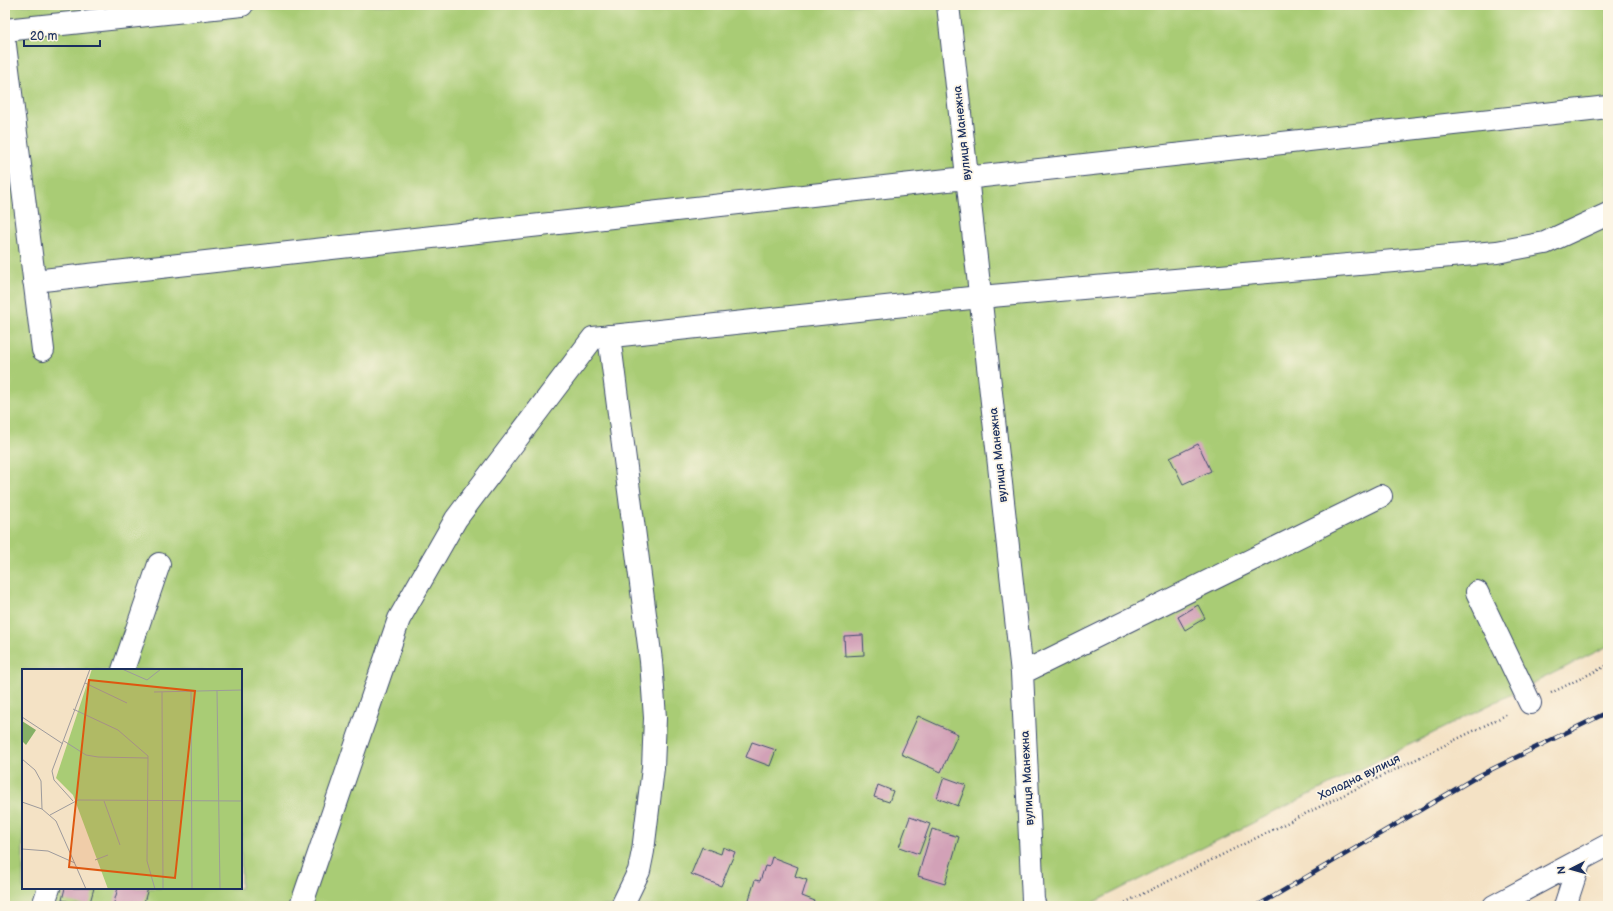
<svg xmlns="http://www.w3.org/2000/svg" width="1613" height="911" font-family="'Balsamiq Sans',sans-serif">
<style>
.green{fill:#a9cc75;stroke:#627e6a;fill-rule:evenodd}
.building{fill:#d2a1b7}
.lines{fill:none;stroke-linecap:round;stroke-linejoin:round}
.minor-casing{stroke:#3c4a6d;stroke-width:24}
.major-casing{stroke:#3c4a6d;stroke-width:24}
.path{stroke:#3c4a6d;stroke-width:2.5;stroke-dasharray:1 3;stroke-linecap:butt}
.minor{stroke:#fff;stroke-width:22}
.major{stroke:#fff;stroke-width:22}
.rail-casing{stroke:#1b2f5e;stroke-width:4.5}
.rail{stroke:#fcf5e5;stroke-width:3;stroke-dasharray:9;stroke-linecap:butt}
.labels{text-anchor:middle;stroke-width:3.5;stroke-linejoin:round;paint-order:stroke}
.street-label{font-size:12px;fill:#1b2f5e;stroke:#fcf5e5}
.inset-road{fill:none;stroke:#9d9a9c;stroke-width:1}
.view{fill:#de5710;fill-opacity:0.15;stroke:#de5710;stroke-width:2}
.inset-edge{fill:none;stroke:#1b2f5e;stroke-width:2}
</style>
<rect width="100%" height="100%" fill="#fcf5e5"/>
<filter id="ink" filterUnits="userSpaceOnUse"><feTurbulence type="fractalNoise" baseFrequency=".025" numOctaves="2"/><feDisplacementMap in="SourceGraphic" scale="8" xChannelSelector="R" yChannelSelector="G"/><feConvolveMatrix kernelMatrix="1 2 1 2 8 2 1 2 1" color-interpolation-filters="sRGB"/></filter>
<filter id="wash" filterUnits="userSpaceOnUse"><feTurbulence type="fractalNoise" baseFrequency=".012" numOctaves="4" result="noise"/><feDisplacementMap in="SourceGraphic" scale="16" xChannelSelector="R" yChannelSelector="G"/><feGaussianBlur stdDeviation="0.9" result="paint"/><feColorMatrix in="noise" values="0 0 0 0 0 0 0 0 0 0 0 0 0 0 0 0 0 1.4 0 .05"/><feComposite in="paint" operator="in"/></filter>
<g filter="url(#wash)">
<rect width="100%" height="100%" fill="#f4e2c5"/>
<!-- green -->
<path class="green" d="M5,5H1608V646L1086,906H5ZM23,670H241V888H23Z"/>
<g id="blocks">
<!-- building -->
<path class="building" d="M1605,134H1608V150H1607Z
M1198,444L1211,471L1183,484L1170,458Z
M1198,605L1205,618L1185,630L1178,617Z
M863,635L864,655L845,656L844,636Z
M918,716L958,734L941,772L901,754Z
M752,742L776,750L770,766L746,757Z
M944,777L966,785L958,806L937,798Z
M878,785L893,791L889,802L874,797Z
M910,817L930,824L919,854L899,847Z
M932,829L959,837L945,884L918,876Z
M702,847L721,854L723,847L735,852L721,886L691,874Z
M772,857L798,867L795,876L807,880L802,896L815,901L813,906H747L755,880L760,881L765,866L769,867Z
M65,888H94L89,906L62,900Z
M118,888H148L143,906H113Z"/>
</g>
</g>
<g filter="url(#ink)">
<use href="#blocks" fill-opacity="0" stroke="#3c4a6d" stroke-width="1"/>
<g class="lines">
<defs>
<path id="minor" d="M948,5L1022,673L1033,900L1035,906
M5,30L242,5
M5,45L43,350
M34,281L1608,107
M609,336L651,661L655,718L653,768L643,851L639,871L622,906
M1477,592L1530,703
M123,670L159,564
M1022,673L1381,496
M43,906L49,888
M301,906L399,619L456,519L593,338L980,297L1497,252L1545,243L1608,214
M1565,906L1580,860"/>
<path id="major" d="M1494,906L1608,845"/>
</defs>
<!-- minor casing -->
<use href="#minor" class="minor-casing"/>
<!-- major casing -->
<use href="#major" class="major-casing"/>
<!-- path -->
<path class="path" d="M1551,693L1608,665
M1118,906L1508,714
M1463,906L1471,901"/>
<!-- minor -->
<use href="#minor" class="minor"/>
<!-- major -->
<use href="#major" class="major"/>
<defs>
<path id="rail" d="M1257,906L1478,776L1608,712"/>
</defs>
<!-- rail casing -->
<use href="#rail" class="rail-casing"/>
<!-- rail -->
<use href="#rail" class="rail"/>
</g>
</g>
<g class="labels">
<!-- street labels -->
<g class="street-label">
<text transform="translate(962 133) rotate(-96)" y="4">вулиця Манежна</text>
<text transform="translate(998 455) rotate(-96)" y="4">вулиця Манежна</text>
<text transform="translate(1359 777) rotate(-26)" y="4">Холодна вулиця</text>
<text transform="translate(1027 778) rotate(-93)" y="4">вулиця Манежна</text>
</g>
</g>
<!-- overview -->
<g transform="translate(22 669)">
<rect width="220" height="220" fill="#f4e2c5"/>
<path d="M70,0H220V220H86L51,126L34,109Z" fill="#a9cc75"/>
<path d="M0,52L14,61L4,76L0,72Z" fill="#86b066"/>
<path class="inset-road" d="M100,0L125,11L139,0M63,14L105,34M169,22L170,220M195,22L198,220M132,23L220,21M140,23L141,220M51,40L96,61L126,87L125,192L133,220M0,48L41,75M42,72L64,86L76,88L126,89M0,90L13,101L19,112L20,140M51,132L32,111L30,102L68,0M82,132L98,176M0,133L20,140L34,152L64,220M28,146L56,131L220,132M0,180L26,182L53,194M73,191L86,186"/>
<path class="view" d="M67,11L173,22L153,209L47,198Z"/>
<rect width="220" height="220" class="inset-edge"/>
</g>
<!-- margin -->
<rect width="1613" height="911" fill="none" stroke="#fcf5e5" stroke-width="20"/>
<!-- north arrow -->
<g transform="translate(1571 869) rotate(264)" stroke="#fcf5e5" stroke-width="3" paint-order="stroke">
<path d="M0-3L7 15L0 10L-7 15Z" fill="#1b2f5e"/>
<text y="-6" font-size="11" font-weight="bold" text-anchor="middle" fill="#1b2f5e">N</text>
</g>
<!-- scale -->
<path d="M24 40v6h76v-6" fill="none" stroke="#1b2f5e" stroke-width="2"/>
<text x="30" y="40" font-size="12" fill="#1b2f5e" stroke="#fcf5e5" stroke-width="3" paint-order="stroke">20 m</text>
</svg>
